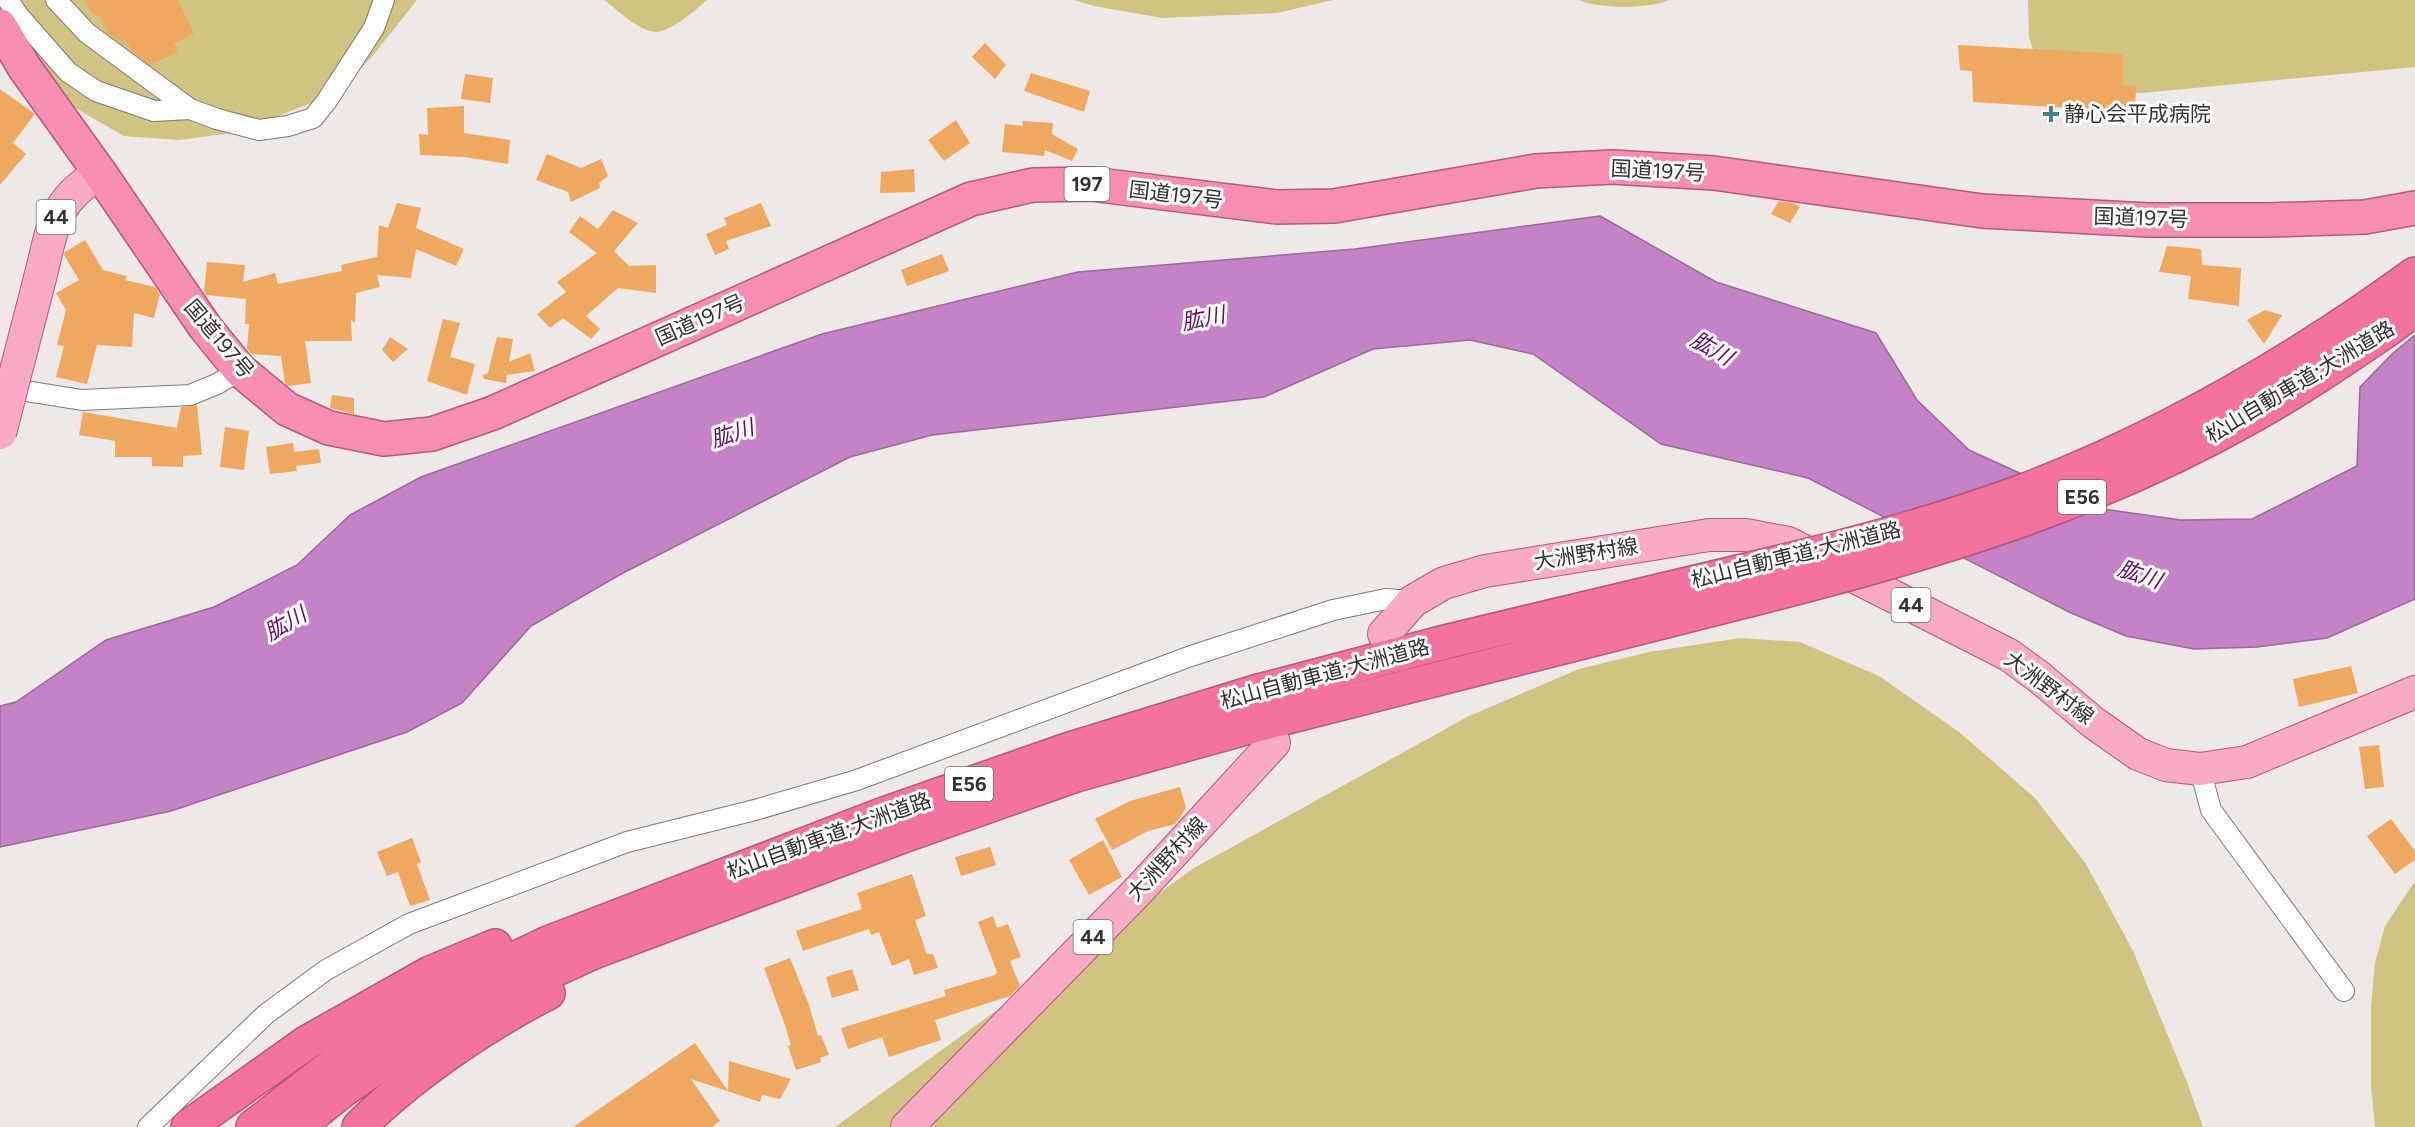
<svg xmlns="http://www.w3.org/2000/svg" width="2415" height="1127" font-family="Figtree,'Noto Sans JP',sans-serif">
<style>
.green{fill:#d1c382}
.water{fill:#c682c6;stroke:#9a6a99;stroke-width:1.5}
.building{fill:#efa85f}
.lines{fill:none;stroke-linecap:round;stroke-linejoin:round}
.minor-casing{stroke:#7e7977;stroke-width:22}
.primary-casing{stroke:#b05b79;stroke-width:34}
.trunk-casing{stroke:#b05b79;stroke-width:36}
.motorway-casing{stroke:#b05b79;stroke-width:36}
.minor{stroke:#fff;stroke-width:20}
.primary{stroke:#f8aac6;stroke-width:32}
.trunk{stroke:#f68eb3;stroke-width:33}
.motorway{stroke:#f372a0;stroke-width:33}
.primary-bridge-casing{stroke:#b05b79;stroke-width:34;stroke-linecap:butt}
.motorway-bridge-casing{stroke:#b05b79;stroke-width:36;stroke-linecap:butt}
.primary-bridge{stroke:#f8aac6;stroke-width:32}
.motorway-bridge{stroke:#f372a0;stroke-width:33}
.poi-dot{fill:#3e8687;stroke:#fff;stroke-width:2}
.labels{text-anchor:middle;stroke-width:6;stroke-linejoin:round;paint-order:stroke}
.shield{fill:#fff;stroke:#706f6f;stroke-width:1.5}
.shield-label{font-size:20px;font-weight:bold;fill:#333131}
.poi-label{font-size:21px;fill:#333131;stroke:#fff;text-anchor:start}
.street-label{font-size:21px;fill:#333131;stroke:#fff}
.water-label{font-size:22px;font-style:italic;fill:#641067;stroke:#fff}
</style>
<rect width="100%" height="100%" fill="#eee8e7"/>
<!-- green -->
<path class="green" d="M0,0H417L371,58L348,80L321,99L253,126L225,134L179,140L124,136L68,104L46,69L10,26L0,5Z
M604,0H707C697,9 670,32 656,32C638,31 618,10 604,0Z
M1074,0H1333L1277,13L1162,18L1094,6Z
M1579,0H1669C1650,9 1598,9 1579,0Z
M2028,0H2415V67L2142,93H2083L2040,71L2029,37Z
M1740,638L1800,642L1879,676L1959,732L2035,798L2086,864L2133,951L2187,1082L2203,1127H835L1194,868L1469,716L1579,669L1649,652Z
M2415,881V1127H2375L2371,1086V1007L2375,963L2385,926Z"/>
<!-- water -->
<path class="water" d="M1600,216L1716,282L1876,333L1917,400L1969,450L2096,508L2181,520L2252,519L2357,466L2360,387L2392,354L2415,335V599L2327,638L2257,647L2194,649L2126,636L2069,612L1808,478L1661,444L1533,354L1470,340L1373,349L1264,397L932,435L850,457L621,574L531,626L462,703L407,732L171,811L0,847V706L16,702L106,640L214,607L297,565L350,515L421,477L822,334L1078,272L1355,249Z"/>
<!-- building -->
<path class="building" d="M85,0H178L194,34L174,43L178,52L150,65L132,51L126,40L119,41L109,34L99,15H93Z
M985,43L1006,65L995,79L972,57Z
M1958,45L2123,54V85L2136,86L2135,112L1973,102L1972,71L1960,70Z
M1031,73L1090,91L1084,112L1024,91Z
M465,74L493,78L490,103L461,99Z
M0,89L35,114L13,143L26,154L0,185Z
M464,106V133L510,140L508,164L465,157L420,155L419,134L428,135L427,108Z
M956,120L970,143L944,161L928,140Z
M1022,121L1053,123L1052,134L1078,149L1072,161L1045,150L1044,156L1002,152L1005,124L1023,126Z
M547,154L581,168L601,159L608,176L599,183L600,188L571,202L568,192L536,180Z
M914,169L915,192L880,193L881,172Z
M1779,201L1793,203L1800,207L1790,223L1771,214Z
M397,203L421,208L416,228L464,249L456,266L416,249L411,278L377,275L380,287L356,293L355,323L351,320L352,341H305L311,383L288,386L285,383L281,356L251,354L247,348L249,324H245L246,299L206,295L204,292L207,262L245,265L243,282L275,273L278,284L342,271L341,265L377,257L379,225L388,228Z
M761,203L771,226L726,241L729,249L715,255L706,234L727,225L724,218Z
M613,210L638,223L614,251L629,266L656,265V293L618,288L586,316L600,329L591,339L563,318L550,328L537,314L566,292L557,282L597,253L569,232L580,216L598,229Z
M85,240L103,270L127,276L125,280L155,287L160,294L154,318L134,313L132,347L97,345L87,384L56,377L64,346L57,345L66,310L56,293L79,280L64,255L65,252Z
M2167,246L2201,249L2202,265L2241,268L2239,306L2188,299L2191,276L2159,272Z
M942,254L949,271L907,286L901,270Z
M2265,310L2282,315L2264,344L2247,320Z
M443,319L460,323L450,357L475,364L467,395L427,381Z
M390,337L408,349L393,362L382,350Z
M497,337L513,339L509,362L530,353L535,371L507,375L506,383L484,379L483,375L488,373Z
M332,395L354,398V414L330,408Z
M197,405L202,455L183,456V467L152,466V457H115V441L79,435L83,412L177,428L181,407Z
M225,427L249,431L244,470L220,467Z
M293,443L294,452L319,449L321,463L296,466L297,471L270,474L266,447Z
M2351,666L2358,693L2299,707L2293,679Z
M2379,745L2384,787L2365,789L2359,747Z
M1180,787L1186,808L1175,824L1148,831L1112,850L1095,819L1130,801Z
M2391,819L2415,851V860L2395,874L2367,836Z
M412,838L421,862L417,864L430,900L410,906L398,872L387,876L377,852Z
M1103,840L1122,877L1089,895L1069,860Z
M990,847L996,865L961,876L955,857Z
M912,874L926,916L915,920L927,954H933L938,968L914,975L909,959L892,966L879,932L871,935L869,929L803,951L796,931L862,909L857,893Z
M993,916L997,928L1008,924L1021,957L1010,961L1020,986L1010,996L935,1020L941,1040L889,1057L882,1037L848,1049L841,1028L946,996L944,990L995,975L997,972L978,922Z
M790,958L809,1005L818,1036L821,1035L829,1055L820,1058L821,1062L796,1070L788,1046L791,1045L785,1025L764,968Z
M852,969L859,990L832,998L826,977Z
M695,1043L728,1091L729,1061L791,1079L780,1099L762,1095L760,1102L691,1079L720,1121L712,1127H573Z"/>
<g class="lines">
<defs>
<path id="minor" d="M8,0L18,15L68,72L96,91L154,111L190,109
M56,0L87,33L190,109L217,119L259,130L288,126L313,118L326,102L374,28L384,0
M1,387L82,400L190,395L217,384L240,370
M2200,769L2211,810L2344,991
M148,1127L266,1014L326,970L409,924L627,842L755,810L857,780L1191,656L1333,610L1386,599L1413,601"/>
<path id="primary" d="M40,278C53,228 52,202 100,173
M1384,634L1413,601L1444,583L1485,571L1709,535H1746L1788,543L2009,655L2039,677L2094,723L2138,754L2166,765L2200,769L2247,762L2415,692
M907,1127L1139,890L1274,743"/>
<path id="trunk" d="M0,26L24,67L100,173L205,327L240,370L287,409L329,428L384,439L432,434L493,413L971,199L1033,185L1091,184L1277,207L1334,206L1536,171L1612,167L1714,173L1982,211L2148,220H2268L2365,217L2415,208"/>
<path id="motorway" d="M2364,310L2415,274
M2387,330L2415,309
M188,1127L306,1043L430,973L495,946
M253,1127L325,1071L398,1022L476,977L548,943L884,814L1067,750L1255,692L1449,641L1738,572
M297,1127L342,1091L413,1042L489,1000L594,952L906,835L1076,775L1260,724L1749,600
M359,1127C409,1077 484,1025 548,993"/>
</defs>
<!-- minor casing -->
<use href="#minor" class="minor-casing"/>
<!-- primary casing -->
<use href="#primary" class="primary-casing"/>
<!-- trunk casing -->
<use href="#trunk" class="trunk-casing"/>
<!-- motorway casing -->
<use href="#motorway" class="motorway-casing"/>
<!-- minor -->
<use href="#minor" class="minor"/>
<!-- primary -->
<use href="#primary" class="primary"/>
<!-- trunk -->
<use href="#trunk" class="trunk"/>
<!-- motorway -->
<use href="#motorway" class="motorway"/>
<defs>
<path id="primary-bridge" d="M0,433L40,278"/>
<path id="motorway-bridge" d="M1738,572C1833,550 1931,525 2023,491C2144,445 2258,382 2364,310
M1749,600C1925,556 2093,506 2252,416C2299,390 2343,360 2387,330"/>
</defs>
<!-- primary-bridge casing -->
<use href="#primary-bridge" class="primary-bridge-casing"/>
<!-- motorway-bridge casing -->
<use href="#motorway-bridge" class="motorway-bridge-casing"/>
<!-- primary-bridge -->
<use href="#primary-bridge" class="primary-bridge"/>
<!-- motorway-bridge -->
<use href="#motorway-bridge" class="motorway-bridge"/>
</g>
<!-- markers -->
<path class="poi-dot" d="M2048 105h6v6h6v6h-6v6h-6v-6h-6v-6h6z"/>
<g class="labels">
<!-- shield labels -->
<g class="shield">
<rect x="1064.5" y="167" width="45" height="34" rx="4.5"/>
<rect x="36.5" y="200" width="39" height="34" rx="4.5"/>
<rect x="2058" y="480" width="48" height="34" rx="4.5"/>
<rect x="1891.5" y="588" width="39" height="34" rx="4.5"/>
<rect x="945" y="767" width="48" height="34" rx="4.5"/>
<rect x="1073.5" y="920" width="39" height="34" rx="4.5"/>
</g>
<g class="shield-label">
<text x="1087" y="191">197</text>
<text x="56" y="224">44</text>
<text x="2082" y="504">E56</text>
<text x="1911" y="612">44</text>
<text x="969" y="791">E56</text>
<text x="1093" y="944">44</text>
</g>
<!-- poi labels -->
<g class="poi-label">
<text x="2064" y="121">静心会平成病院</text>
</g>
<!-- street labels -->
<g class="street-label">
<text transform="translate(1658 171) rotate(3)" y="7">国道197号</text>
<text transform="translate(1176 195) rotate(7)" y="7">国道197号</text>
<text transform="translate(2141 218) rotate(2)" y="7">国道197号</text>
<text transform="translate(700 320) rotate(-24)" y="7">国道197号</text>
<text transform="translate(219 339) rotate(50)" y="7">国道197号</text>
<text transform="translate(2300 382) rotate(-31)" y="7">松山自動車道;大洲道路</text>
<text transform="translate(1586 554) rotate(-9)" y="7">大洲野村線</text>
<text transform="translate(1796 555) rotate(-14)" y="7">松山自動車道;大洲道路</text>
<text transform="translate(1325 674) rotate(-15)" y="7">松山自動車道;大洲道路</text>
<text transform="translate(2049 688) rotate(37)" y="7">大洲野村線</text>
<text transform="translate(829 836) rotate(-20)" y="7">松山自動車道;大洲道路</text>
<text transform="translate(1167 859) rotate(-47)" y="7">大洲野村線</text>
</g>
<!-- water labels -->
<g class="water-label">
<text transform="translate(1203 318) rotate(-11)" y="8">肱川</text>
<text transform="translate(1712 348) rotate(30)" y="8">肱川</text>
<text transform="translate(732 433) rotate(-18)" y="8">肱川</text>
<text transform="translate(2140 574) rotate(19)" y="8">肱川</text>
<text transform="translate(285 623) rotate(-30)" y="8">肱川</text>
</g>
</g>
</svg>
